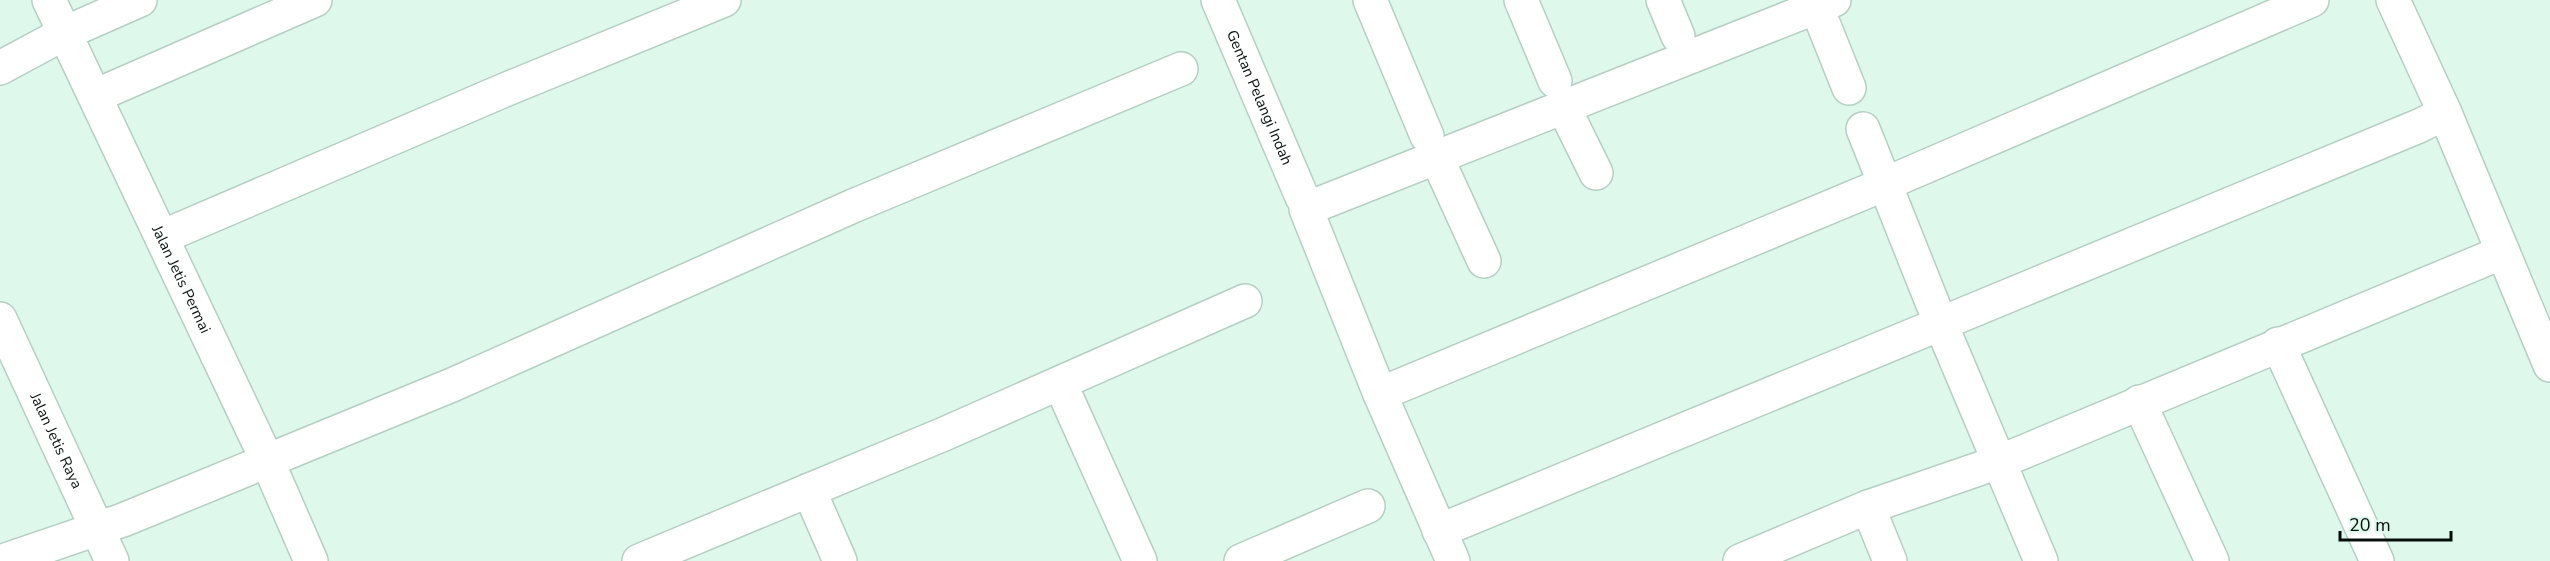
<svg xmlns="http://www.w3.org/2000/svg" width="2550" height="561" font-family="'Nunito Sans',sans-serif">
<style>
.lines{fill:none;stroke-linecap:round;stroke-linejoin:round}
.street-casing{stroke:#b5cfc3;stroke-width:36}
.street{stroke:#fff;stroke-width:33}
.labels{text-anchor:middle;stroke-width:4.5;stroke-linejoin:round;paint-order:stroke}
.street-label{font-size:15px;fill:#060e0a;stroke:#def9ec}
</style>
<rect width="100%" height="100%" fill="#def9ec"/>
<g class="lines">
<defs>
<g id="street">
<path id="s1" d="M49,0L267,460L311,561"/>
<path id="s2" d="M1218,0L1302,197"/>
<path d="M1370,0L1427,136"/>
<path d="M1521,0L1555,81"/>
<path d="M1663,0L1678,36"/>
<path d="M2393,0L2445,113L2550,365"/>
<path d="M1817,8L1849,88"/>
<path d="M0,68L65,33L140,0"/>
<path d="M95,96L315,0"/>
<path d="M1563,106L1596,173"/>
<path d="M1863,129L1940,322L2041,561"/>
<path d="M1436,156L1484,261"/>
<path d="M162,237L507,89L724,0"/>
<path id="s3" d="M0,319L112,561"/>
<path d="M2278,344L2377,561"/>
<path d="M1060,383L1140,561"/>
<path d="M1380,394L1885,184L2312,0"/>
<path d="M2139,402L2212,561"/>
<path d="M809,490L840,561"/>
<path d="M1868,507L1890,561"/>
<path d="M1439,531L2419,126L2445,113"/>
<path d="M3,561L123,520L452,385L853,206L1181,69"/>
<path d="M639,561L944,434L1245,301"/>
<path d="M1241,561L1368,506"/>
<path d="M1453,561L1380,394L1306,209L1834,0"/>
<path d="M1740,561L1868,507L1999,462L2503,252"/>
</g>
</defs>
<!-- street casing -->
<use href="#street" class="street-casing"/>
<!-- street -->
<use href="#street" class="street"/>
</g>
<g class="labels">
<!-- street labels -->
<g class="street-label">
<text dy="5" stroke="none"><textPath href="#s2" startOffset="106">Gentan Pelangi Indah</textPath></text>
<text dy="5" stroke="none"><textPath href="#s1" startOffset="309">Jalan Jetis Permai</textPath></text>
<text dy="5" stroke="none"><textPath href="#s3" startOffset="134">Jalan Jetis Raya</textPath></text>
</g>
</g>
<!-- scale -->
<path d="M2340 531v9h111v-9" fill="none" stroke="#060e0a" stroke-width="3"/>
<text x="2349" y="531" font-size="18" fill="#060e0a" stroke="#def9ec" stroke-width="4.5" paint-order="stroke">20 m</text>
</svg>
